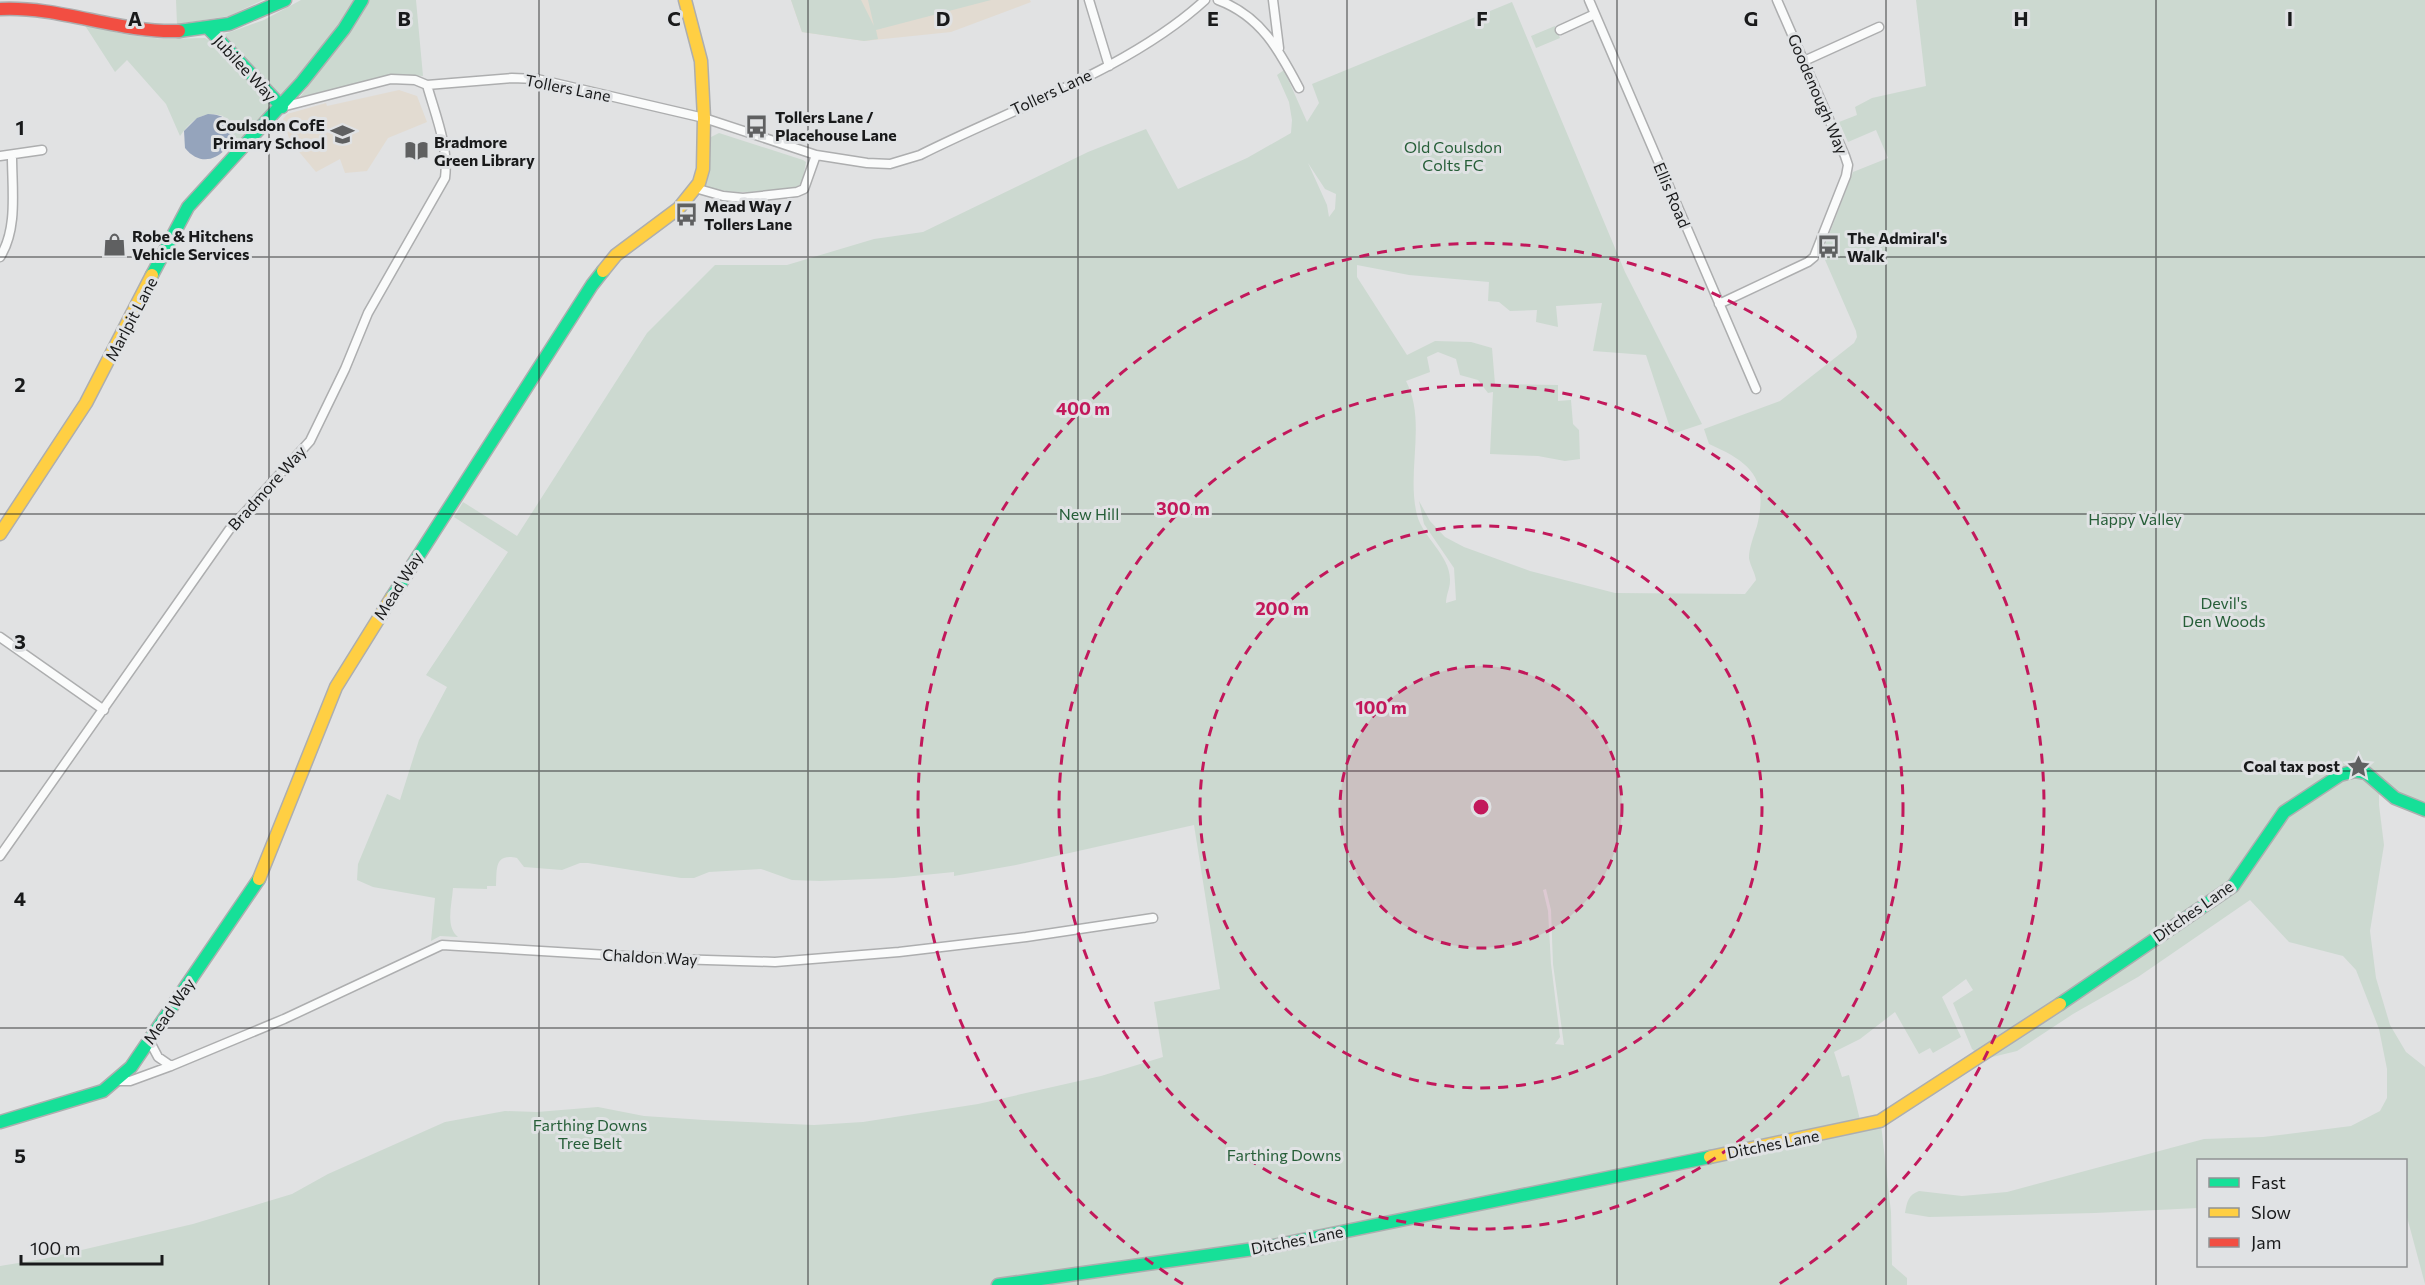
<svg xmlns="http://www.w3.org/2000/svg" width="2425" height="1285" font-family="Commissioner,sans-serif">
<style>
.education{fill:#e2dbd1}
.green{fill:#ccd9d0;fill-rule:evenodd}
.water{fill:#95a4bc}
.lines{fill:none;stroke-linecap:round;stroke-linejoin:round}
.street-casing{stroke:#adaeaf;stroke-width:11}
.fast-casing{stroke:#adaeaf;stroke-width:15}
.slow-casing{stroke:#adaeaf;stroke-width:15}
.jam-casing{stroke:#adaeaf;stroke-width:15}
.street{stroke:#fafbfb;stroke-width:8}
.fast{stroke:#16e098;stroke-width:12}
.slow{stroke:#ffcf43;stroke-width:12}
.jam{stroke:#f24e42;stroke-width:12}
.grid{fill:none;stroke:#191a1b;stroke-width:1.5;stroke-opacity:0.55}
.ring{fill:none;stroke:#c2185b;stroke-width:3;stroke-dasharray:10 8}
.labels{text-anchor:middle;stroke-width:6;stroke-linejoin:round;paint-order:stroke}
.street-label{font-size:16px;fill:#191a1b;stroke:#e0e2e4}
.poi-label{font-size:16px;font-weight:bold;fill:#191a1b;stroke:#e0e2e4;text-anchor:start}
.park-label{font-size:16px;fill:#265e38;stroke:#e0e2e4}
.grid-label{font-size:20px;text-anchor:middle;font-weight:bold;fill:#191a1b;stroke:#e0e2e4;stroke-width:6;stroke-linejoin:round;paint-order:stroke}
.centre{fill:#c2185b;stroke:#e0e2e4;stroke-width:3}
.ring-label{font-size:18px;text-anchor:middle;font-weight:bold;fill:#c2185b;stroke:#e0e2e4;stroke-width:6;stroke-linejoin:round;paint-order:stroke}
</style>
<rect width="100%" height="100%" fill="#e1e2e3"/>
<!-- education -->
<path class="education" d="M791,0H1030L1031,2L951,32L864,41L802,32Z
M399,90L417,96L427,122L388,138L367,171L345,173L340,159L316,172L290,141L283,119L287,114L326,103L327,106Z"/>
<!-- green -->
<path class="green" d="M176,0H263L229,16L177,24Z
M301,0H355L336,31L287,95L280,97L223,38L225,34L264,20Z
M367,0H416L423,76L396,74L300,97L349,31Z
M791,0H861L874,26L868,0H991L876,30L878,39L864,41L802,32Z
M1916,0H2425V810L2379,789V805L2384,845L2370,931L2376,978L2390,1025L2406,1052L2425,1067V1284L2407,1217L2406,1160H2198V1208L2095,1213L1929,1217L1905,1213C1907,1202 1908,1195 1919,1191L1962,1196L2007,1192L2204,1139L2263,1137L2351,1126L2380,1111L2387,1098V1069L2379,1029L2356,970L2343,956L2289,942L2250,900L2138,977L2073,1014L2017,1051L1984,1059L2063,995L1977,1053L1972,1049L1953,1003L1973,990L1966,979L1942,997L1961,1037L1933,1053L1930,1048L1919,1054L1895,1012L1860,1039L1834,1052L1842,1077L1849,1075L1860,1120L1881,1124L1891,1212L1892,1265L1907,1278V1285H0V1266L43,1259L193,1224L292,1194L328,1174L445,1122L505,1111L537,1112L598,1107L644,1116L704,1120L814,1125L863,1122L978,1104L1101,1076L1163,1057L1154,1002L1220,989L1194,825L1016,865L954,876V872L894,878L820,881L792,880L761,869L709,872L694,878H681L588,863H580L562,870L524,867L517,858C494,853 497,869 496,886H487V889L453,888C452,904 445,927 458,937L440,936L431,941L435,898L373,887L357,880L358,864L387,794L400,800L419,740L447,687L426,675L508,552L454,517L463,502L517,536L647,333L715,265H787L874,239L923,232L1088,152L1146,129L1178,189L1247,158L1291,133L1292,120L1289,102L1277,75L1284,70L1307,122L1319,103L1312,84L1512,2L1625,272L1702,424L1672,434L1646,355L1593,351L1602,303L1556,306L1558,327L1536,322L1537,310L1510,311L1499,302L1488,301L1489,282L1409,275L1357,265V277L1407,355L1435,341L1471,342L1492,348L1495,384L1558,385V401L1571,400L1573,424L1579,430L1580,459L1565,461L1538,456L1490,454L1493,392L1488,393L1478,380L1460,375L1456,359L1438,352L1427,357L1430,372L1406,381C1427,422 1406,471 1417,515C1423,538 1451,556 1450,581C1450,588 1446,595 1446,603L1456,600L1454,568L1424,524L1419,501L1430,521L1445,537L1464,547L1530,571L1615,593L1745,594L1756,580C1755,573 1750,565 1749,558C1749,548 1754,535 1757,526C1769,478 1750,462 1709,444L1704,429L1780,401L1854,343L1857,337L1856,331L1822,253L1853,172L1888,158L1876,130L1848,142L1839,122L1857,115L1855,107L1872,98L1926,86ZM1308,163L1325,189L1336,194L1335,209L1329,217L1327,205ZM1546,889L1551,910L1553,964L1564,1045L1555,1044L1560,1037L1551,964L1548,911L1543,890Z
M84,24L127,35L163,39L205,38L217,45L267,97L270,106L266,117L228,154C228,137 236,131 223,116C202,110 191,121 180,136L166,104L127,60L115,72Z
M1555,26L1560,38L1536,48L1531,36Z
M719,133L803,160L806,162L802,183L795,188C760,190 740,197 705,186L708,146L711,137Z"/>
<!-- water -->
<path class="water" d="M208,114C261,116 215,186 185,148L184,131L197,118Z"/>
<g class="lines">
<defs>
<path id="street" d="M1089,0L1109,66
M1218,0C1261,16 1279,50 1299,88
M1273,0L1279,48
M1589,0L1756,389
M1560,30L1595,14
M1804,61L1879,27
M282,107L391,79L415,80L427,85L512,78L537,79L704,118L816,155L867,163L890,164L920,155C1011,109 1130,69 1205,0
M0,156L42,150
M695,188L723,196L743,198L797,192L804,189L816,155
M0,257C18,229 12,189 12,156
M1719,304L1808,262L1814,257L1846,176L1848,165L1845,156L1777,0
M0,637L104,710
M0,856L229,530L310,441L345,369L368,313L445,178C449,147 435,114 427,85
M149,1040L158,1057L171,1066
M117,1081H130L171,1066L284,1019L442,945L674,959L775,962L899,952L1026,937L1153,918"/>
<path id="fast" d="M209,29L282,107
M179,31L229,24L285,0
M152,275L188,207L302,82L344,29L362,0
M392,597L592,285L603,271
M2060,1004L2233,886L2284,812L2340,775L2355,771L2366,773L2395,798L2425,810
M0,1122L103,1091L131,1067L259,879
M998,1285L1268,1247L1710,1157"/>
<path id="slow" d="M603,271L616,255L679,208L699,183L703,169L704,118L701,61L685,0
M0,534L86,403L152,275
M259,879L336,687L392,597
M1710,1157L1880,1121L2060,1004"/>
<path id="jam" d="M0,9C61,6 118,33 179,31"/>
</defs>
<!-- street casing -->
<use href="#street" class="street-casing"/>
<!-- fast casing -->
<use href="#fast" class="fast-casing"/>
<!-- slow casing -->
<use href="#slow" class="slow-casing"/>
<!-- jam casing -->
<use href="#jam" class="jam-casing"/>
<!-- street -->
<use href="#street" class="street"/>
<!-- fast -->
<use href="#fast" class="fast"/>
<!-- slow -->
<use href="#slow" class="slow"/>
<!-- jam -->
<use href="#jam" class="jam"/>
</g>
<!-- grid -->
<path class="grid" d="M269,0V1285M539,0V1285M808,0V1285M1078,0V1285M1347,0V1285M1617,0V1285M1886,0V1285M2156,0V1285M0,257H2425M0,514H2425M0,771H2425M0,1028H2425"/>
<!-- distance rings -->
<circle cx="1481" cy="807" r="141" fill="#c2185b" fill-opacity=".12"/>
<g class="ring">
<circle cx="1481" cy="807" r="141"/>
<circle cx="1481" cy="807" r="281"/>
<circle cx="1481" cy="807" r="422"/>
<path d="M1183 1284A563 563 0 1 1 1779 1284"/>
</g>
<!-- icons -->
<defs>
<symbol id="bus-bare" viewBox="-9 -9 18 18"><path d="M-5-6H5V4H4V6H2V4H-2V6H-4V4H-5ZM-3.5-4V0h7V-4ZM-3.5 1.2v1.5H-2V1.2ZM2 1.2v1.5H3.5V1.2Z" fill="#5f6061" stroke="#e0e2e4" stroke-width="2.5" paint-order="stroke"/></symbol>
<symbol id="school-bare" viewBox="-9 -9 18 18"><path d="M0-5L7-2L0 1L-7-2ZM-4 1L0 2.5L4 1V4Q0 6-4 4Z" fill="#5f6061" stroke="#e0e2e4" stroke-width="2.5" paint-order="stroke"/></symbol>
<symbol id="library-bare" viewBox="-9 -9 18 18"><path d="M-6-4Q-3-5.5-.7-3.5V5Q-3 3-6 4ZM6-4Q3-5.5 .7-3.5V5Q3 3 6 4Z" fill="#5f6061" stroke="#e0e2e4" stroke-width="2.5" paint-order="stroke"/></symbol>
<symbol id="shop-bare" viewBox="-9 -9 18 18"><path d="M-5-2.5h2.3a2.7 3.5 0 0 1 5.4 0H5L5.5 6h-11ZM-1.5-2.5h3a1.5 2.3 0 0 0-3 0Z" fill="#5f6061" stroke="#e0e2e4" stroke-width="2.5" paint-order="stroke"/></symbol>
<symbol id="sight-bare" viewBox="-9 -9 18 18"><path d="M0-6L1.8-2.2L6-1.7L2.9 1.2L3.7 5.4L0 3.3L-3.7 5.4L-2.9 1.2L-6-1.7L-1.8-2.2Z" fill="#5f6061" stroke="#e0e2e4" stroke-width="2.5" paint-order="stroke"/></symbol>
</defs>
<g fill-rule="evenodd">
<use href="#bus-bare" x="740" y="110" width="33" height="33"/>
<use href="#school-bare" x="326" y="118" width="33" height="33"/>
<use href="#library-bare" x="400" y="134" width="33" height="33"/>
<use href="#bus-bare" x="670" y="198" width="33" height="33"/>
<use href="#shop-bare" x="98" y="228" width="33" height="33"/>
<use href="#bus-bare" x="1812" y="230" width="33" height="33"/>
<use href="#sight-bare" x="2342" y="750" width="33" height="33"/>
</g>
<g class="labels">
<!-- street labels -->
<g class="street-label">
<text transform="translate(245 68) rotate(47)" y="6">Jubilee Way</text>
<text transform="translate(568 88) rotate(11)" y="6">Tollers Lane</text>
<text transform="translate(1051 92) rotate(-25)" y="6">Tollers Lane</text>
<text transform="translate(1818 94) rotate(67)" y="6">Goodenough Way</text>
<text transform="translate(1672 195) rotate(67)" y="6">Ellis Road</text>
<text transform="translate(131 319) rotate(-62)" y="6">Marlpit Lane</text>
<text transform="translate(267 488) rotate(-48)" y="6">Bradmore Way</text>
<text transform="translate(398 586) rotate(-58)" y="6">Mead Way</text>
<text transform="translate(2193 911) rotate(-35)" y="6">Ditches Lane</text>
<text transform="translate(650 957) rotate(3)" y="6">Chaldon Way</text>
<text transform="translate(169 1011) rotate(-55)" y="6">Mead Way</text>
<text transform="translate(1773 1144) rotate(-11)" y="6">Ditches Lane</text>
<text transform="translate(1297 1240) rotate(-11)" y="6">Ditches Lane</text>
</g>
<!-- poi labels -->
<g class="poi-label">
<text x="775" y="123">Tollers Lane /<tspan x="775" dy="18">Placehouse Lane</tspan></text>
<text x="325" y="131" text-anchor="end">Coulsdon CofE<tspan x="325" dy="18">Primary School</tspan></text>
<text x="434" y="148">Bradmore<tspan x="434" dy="18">Green Library</tspan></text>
<text x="704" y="212">Mead Way /<tspan x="704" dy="18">Tollers Lane</tspan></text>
<text x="132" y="242">Robe &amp; Hitchens<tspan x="132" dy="18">Vehicle Services</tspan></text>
<text x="1847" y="244">The Admiral's<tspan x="1847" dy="18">Walk</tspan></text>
<text x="2340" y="772" text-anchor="end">Coal tax post</text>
</g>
<!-- park labels -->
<g class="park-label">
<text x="1453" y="153">Old Coulsdon<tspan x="1453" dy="18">Colts FC</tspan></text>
<text x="1089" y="520">New Hill</text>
<text x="2135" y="525">Happy Valley</text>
<text x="2224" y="609">Devil's<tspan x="2224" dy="18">Den Woods</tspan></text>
<text x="590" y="1131">Farthing Downs<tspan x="590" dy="18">Tree Belt</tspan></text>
<text x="1284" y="1161">Farthing Downs</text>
</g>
</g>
<g class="grid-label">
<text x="135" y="26">A</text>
<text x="404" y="26">B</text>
<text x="674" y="26">C</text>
<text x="943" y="26">D</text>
<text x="1213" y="26">E</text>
<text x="1482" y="26">F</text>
<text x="1751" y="26">G</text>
<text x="2021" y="26">H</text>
<text x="2290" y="26">I</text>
<text x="20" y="135">1</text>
<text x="20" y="392">2</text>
<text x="20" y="649">3</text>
<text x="20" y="906">4</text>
<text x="20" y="1163">5</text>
</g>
<circle cx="1481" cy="807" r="9" class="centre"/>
<g class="ring-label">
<text x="1083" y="415">400 m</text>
<text x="1183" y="515">300 m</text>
<text x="1282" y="615">200 m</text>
<text x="1381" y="714">100 m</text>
</g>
<!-- legend -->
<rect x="2197" y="1159" width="210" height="108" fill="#e0e2e4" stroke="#909294" stroke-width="1.5"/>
<rect x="2209" y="1178" width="30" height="9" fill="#16e098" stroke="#909294" stroke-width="1.5"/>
<text x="2251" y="1189" font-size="18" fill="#191a1b">Fast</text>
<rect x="2209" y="1208" width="30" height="9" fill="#ffcf43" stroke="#909294" stroke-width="1.5"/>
<text x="2251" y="1219" font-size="18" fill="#191a1b">Slow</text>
<rect x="2209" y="1238" width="30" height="9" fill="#f24e42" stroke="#909294" stroke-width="1.5"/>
<text x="2251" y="1249" font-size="18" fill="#191a1b">Jam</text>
<!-- scale -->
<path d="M21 1255v9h141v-9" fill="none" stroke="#191a1b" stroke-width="3"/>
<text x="30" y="1255" font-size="18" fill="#191a1b" stroke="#e0e2e4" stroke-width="4.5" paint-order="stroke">100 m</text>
</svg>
